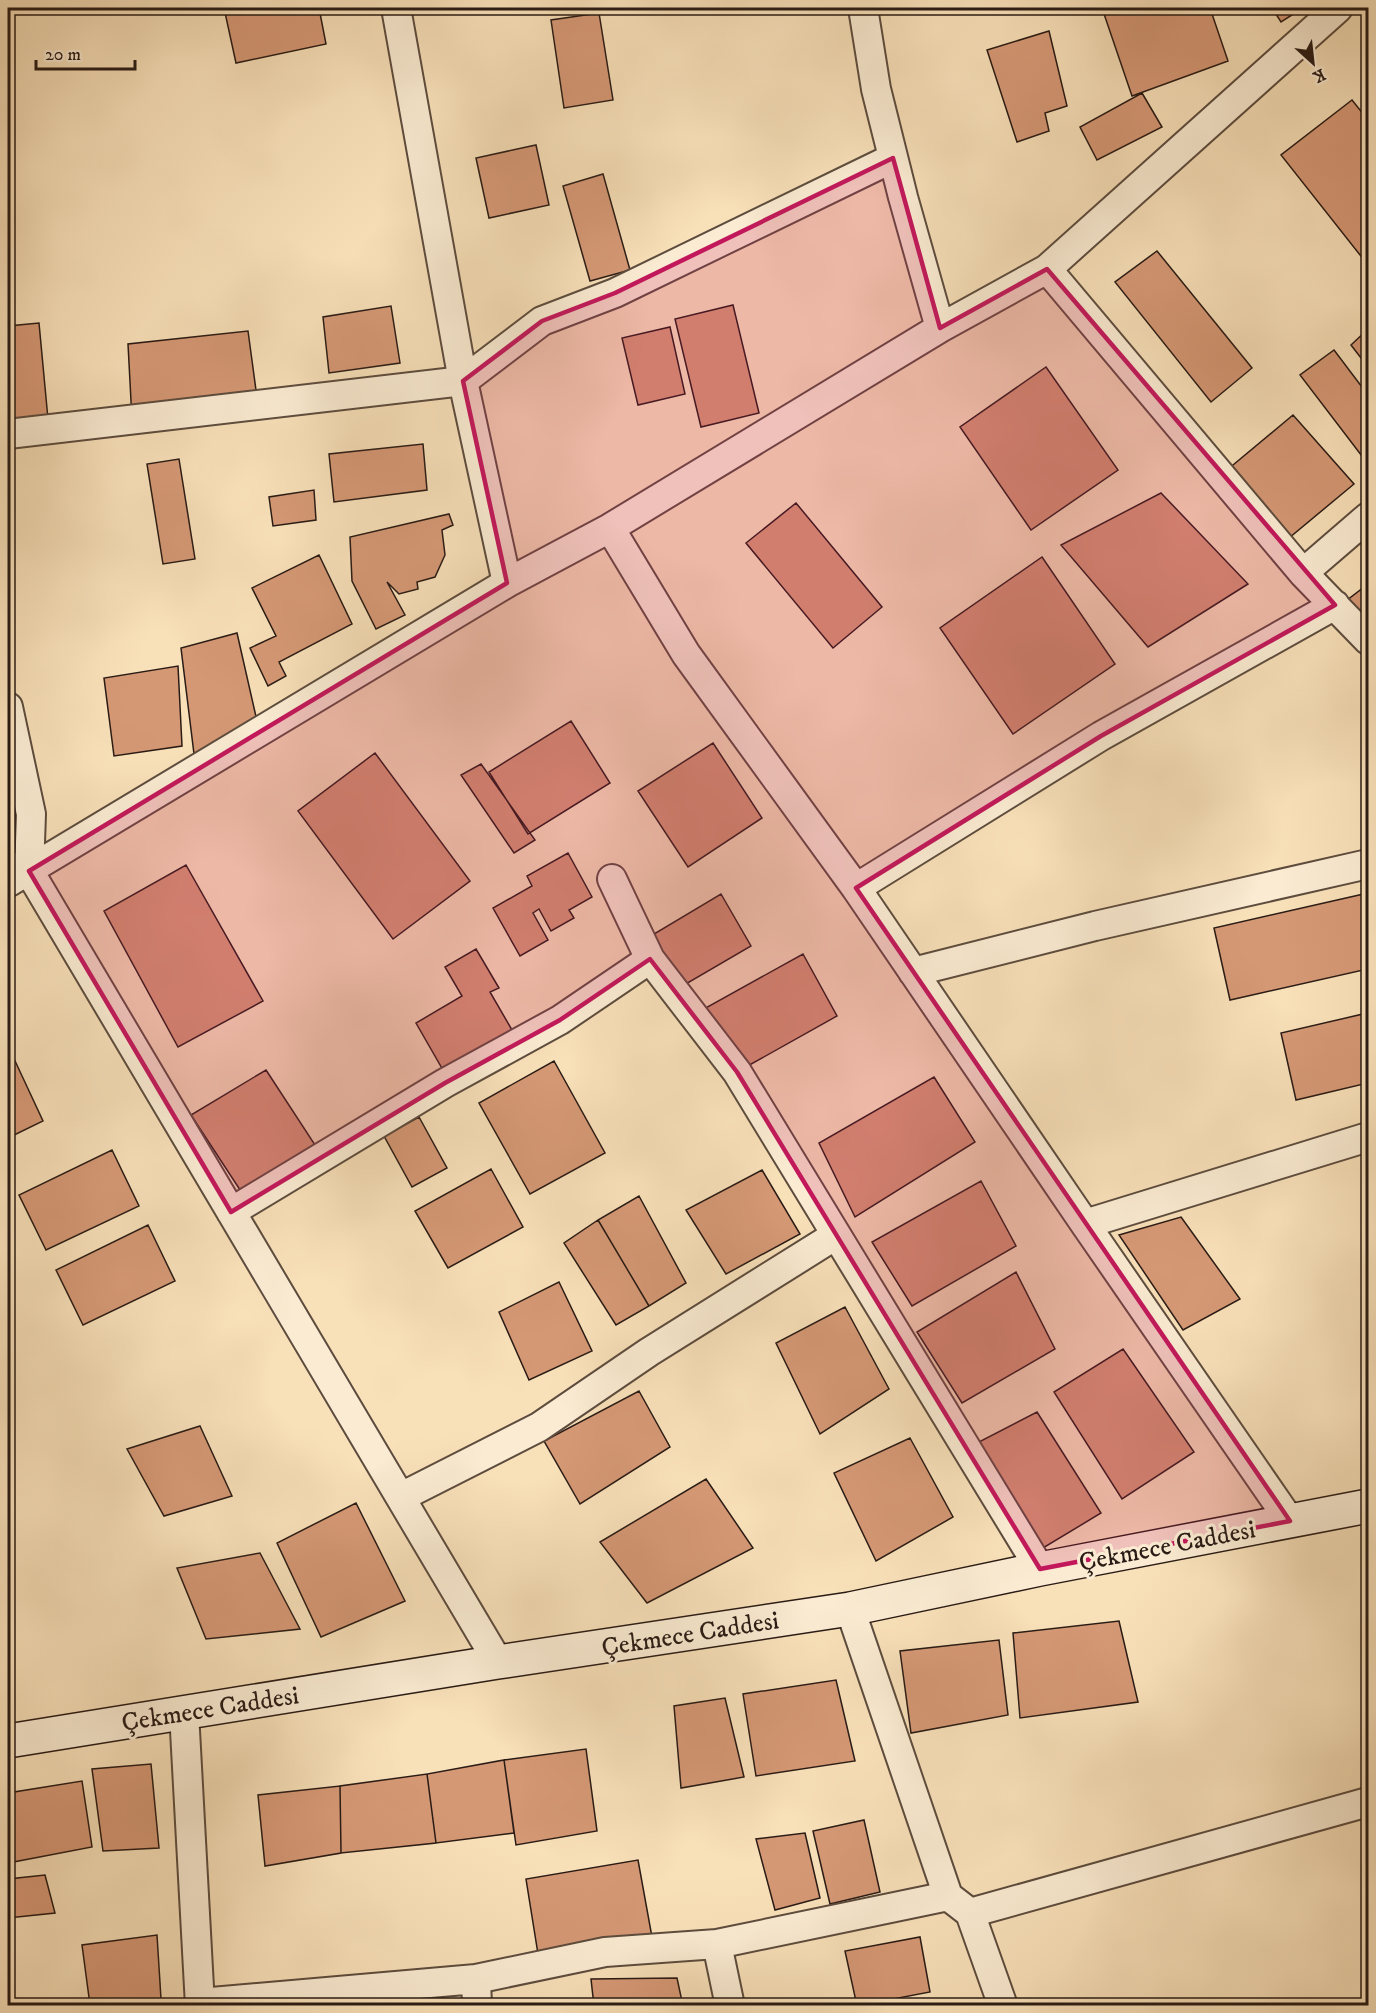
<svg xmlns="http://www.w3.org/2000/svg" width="1376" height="2013" font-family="'IM FELL DW Pica',serif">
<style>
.building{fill:#d59875;stroke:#291b15;stroke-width:1.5}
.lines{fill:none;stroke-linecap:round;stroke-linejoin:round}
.minor-casing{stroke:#5d4c3e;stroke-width:32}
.tertiary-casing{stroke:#5d4c3e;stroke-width:36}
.secondary-casing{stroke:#291b15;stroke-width:36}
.minor{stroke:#faebd2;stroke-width:28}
.tertiary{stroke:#faebd2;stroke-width:33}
.secondary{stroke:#faebd2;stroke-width:33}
.marked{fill:#c2185b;fill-opacity:0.2;stroke:#c2185b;stroke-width:4.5;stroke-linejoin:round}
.labels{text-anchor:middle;stroke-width:6;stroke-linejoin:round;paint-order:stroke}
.street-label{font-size:26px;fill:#291b15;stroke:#faebd2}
</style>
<rect width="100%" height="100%" fill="#f8e0b9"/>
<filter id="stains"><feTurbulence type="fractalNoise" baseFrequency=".00333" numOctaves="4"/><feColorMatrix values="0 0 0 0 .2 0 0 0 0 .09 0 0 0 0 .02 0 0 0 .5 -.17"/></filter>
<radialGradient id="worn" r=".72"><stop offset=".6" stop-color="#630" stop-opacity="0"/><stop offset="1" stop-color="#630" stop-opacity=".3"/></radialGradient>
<!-- building -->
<path class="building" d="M224,8H319L326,44L236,63Z
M1102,8H1210L1228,61L1132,96Z
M1272,8H1303L1281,22Z
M599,13L613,100L564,108L551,20Z
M1049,31L1067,106L1045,113L1049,131L1017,142L987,50Z
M1142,93L1162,127L1097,160L1080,127Z
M1352,100L1368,120V257L1364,260L1281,155Z
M536,145L549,205L489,218L476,158Z
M603,174L630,270L590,281L563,186Z
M1157,251L1252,368L1211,402L1115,282Z
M733,305L759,413L701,427L675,319Z
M391,306L400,363L329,373L323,317Z
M39,323L48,419L8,422V326Z
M670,327L685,394L638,405L622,338Z
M1368,329V367L1351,345Z
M248,331L258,405L132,420L128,344Z
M1334,350L1368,395V464L1300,375Z
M1046,367L1118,470L1031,530L960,427Z
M1293,415L1354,484L1289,538L1227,470Z
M423,444L427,490L334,502L329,454Z
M179,459L195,559L163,564L147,464Z
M314,490L316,520L273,526L269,497Z
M1161,493L1248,584L1148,647L1061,545Z
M796,503L882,607L833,648L746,543Z
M449,514L453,525L442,530L445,555L435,577L417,582L418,589L399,594L387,582L405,615L376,629L352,581L350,537Z
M319,555L352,624L279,662L286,676L268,686L250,648L276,636L252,588Z
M1042,557L1115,664L1013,734L940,628Z
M1368,584V630L1346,601Z
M237,633L257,721L216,747L194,754L181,648Z
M178,666L182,746L114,756L104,678Z
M571,721L610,783L528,834L489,772Z
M713,743L762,818L688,867L638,791Z
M375,753L470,881L393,939L298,811Z
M481,764L535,840L514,853L461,775Z
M568,853L592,897L569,910L574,918L551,931L539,909L533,913L548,940L520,956L493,908L532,886L527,876Z
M186,865L263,1001L178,1047L104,911Z
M1368,893V969L1230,1000L1214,928Z
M721,894L751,946L679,988L649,937Z
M476,949L499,988L490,992L512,1030L443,1070L416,1023L462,996L445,967Z
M803,954L837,1016L737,1072L702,1010Z
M1363,1014L1368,1039V1083L1296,1100L1281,1033Z
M9,1048L43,1121L8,1138V1049Z
M554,1061L605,1153L530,1194L479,1103Z
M266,1070L317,1148L244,1196L191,1115Z
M934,1077L975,1142L855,1217L819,1143Z
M419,1117L447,1168L412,1187L384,1136Z
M112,1150L139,1206L46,1250L19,1195Z
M491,1169L523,1227L448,1268L415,1211Z
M762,1170L800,1234L726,1274L686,1210Z
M981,1181L1016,1246L912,1306L872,1242Z
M639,1196L686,1283L649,1306L598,1220Z
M1181,1217L1240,1299L1183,1330L1119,1235Z
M598,1220L649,1306L616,1325L564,1243Z
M148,1225L175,1281L83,1325L56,1270Z
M1016,1272L1055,1349L962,1403L917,1332Z
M559,1282L592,1351L529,1380L499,1312Z
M845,1307L889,1389L820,1434L776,1343Z
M1123,1349L1194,1452L1122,1499L1054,1392Z
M639,1391L670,1447L580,1504L544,1441Z
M1037,1412L1101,1513L1043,1548L975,1444Z
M200,1426L232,1496L164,1516L127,1449Z
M910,1438L953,1517L876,1561L834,1473Z
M706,1479L753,1548L647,1603L600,1542Z
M356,1503L405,1601L321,1637L277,1543Z
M260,1553L300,1629L206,1639L177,1568Z
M1119,1621L1138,1702L1020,1718L1013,1633Z
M999,1640L1008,1715L911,1733L900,1651Z
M836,1680L855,1761L756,1776L743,1694Z
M725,1698L744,1777L681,1788L674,1706Z
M586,1749L597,1831L516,1845L504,1760Z
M504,1760L514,1833L436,1843L427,1774Z
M151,1764L159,1848L103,1851L92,1769Z
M427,1774L436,1843L341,1853L340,1786Z
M82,1781L92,1847L8,1863V1793Z
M340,1786L341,1853L265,1866L258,1795Z
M864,1820L880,1892L830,1904L813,1831Z
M805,1833L820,1898L775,1910L756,1839Z
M638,1860L652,1937L538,1954L526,1879Z
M45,1875L55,1913L8,1918V1879Z
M157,1935L161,1999L90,2005L82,1945Z
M920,1937L930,1992L857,2006L845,1951Z
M677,1978L683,2006H594L591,1979Z"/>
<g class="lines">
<defs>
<path id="minor" d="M396,8L463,381L507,583
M863,8L876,89L903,197L940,328
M1047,269L1303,573L1368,640
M8,434L463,381L542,321L615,293L893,158
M610,528L686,654L856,888L1085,1224L1290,1521
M1303,573L1368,517
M8,707L31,814L29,871L498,1662
M612,879L650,959L737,1072L1040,1569
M9,882L507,583L610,528L940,328L1047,269L1338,8
M856,888L1101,736L1335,605
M913,972L1095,926L1368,864
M231,1212L445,1083L560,1020L650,959
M1085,1224L1368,1137
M401,1497L539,1427L649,1352L836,1235
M850,1609L948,1896L970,1913L1003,2006
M184,1712L200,2006
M970,1913L1368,1802
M717,1944L730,2006
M476,1979L477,2006
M200,2003L476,1979L605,1952L717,1944L948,1896"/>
<path id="tertiary" d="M8,869L29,871"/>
<path id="secondary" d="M8,1741L498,1662L850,1609L1040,1569L1368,1506"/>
</defs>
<!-- minor casing -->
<use href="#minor" class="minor-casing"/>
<!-- tertiary casing -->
<use href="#tertiary" class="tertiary-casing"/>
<!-- secondary casing -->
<use href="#secondary" class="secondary-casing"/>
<!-- minor -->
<use href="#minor" class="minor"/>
<!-- tertiary -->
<use href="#tertiary" class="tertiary"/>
<!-- secondary -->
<use href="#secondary" class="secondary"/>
</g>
<!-- marked area -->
<path class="marked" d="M893,158L940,328L1047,269L1335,605L1101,736L856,888L1290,1521L1040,1569L737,1072L650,959L560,1020L445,1083L231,1212L29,871L507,583L463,381L542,321L615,293Z"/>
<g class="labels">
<!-- street labels -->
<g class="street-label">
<text transform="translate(1167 1545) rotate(-11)" y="9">Çekmece Caddesi</text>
<text transform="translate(690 1633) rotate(-9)" y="9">Çekmece Caddesi</text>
<text transform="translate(210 1708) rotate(-9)" y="9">Çekmece Caddesi</text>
</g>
</g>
<!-- margin -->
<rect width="1376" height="2013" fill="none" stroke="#f8e0b9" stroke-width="30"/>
<rect x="9" y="9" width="1358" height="1995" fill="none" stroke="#291b15" stroke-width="3"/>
<rect x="15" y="15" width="1346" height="1983" fill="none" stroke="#291b15" stroke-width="1.5"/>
<!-- north arrow -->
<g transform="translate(1313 63) rotate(153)" stroke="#faebd2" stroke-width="4.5" paint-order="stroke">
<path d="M0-4.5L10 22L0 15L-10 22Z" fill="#291b15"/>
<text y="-9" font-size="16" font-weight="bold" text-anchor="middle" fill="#291b15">K</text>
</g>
<!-- scale -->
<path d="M36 60v9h99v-9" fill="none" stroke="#291b15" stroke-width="3"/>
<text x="45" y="60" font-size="18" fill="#291b15" stroke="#faebd2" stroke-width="4.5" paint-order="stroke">20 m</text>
<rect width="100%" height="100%" filter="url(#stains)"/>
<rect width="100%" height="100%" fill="url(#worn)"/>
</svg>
